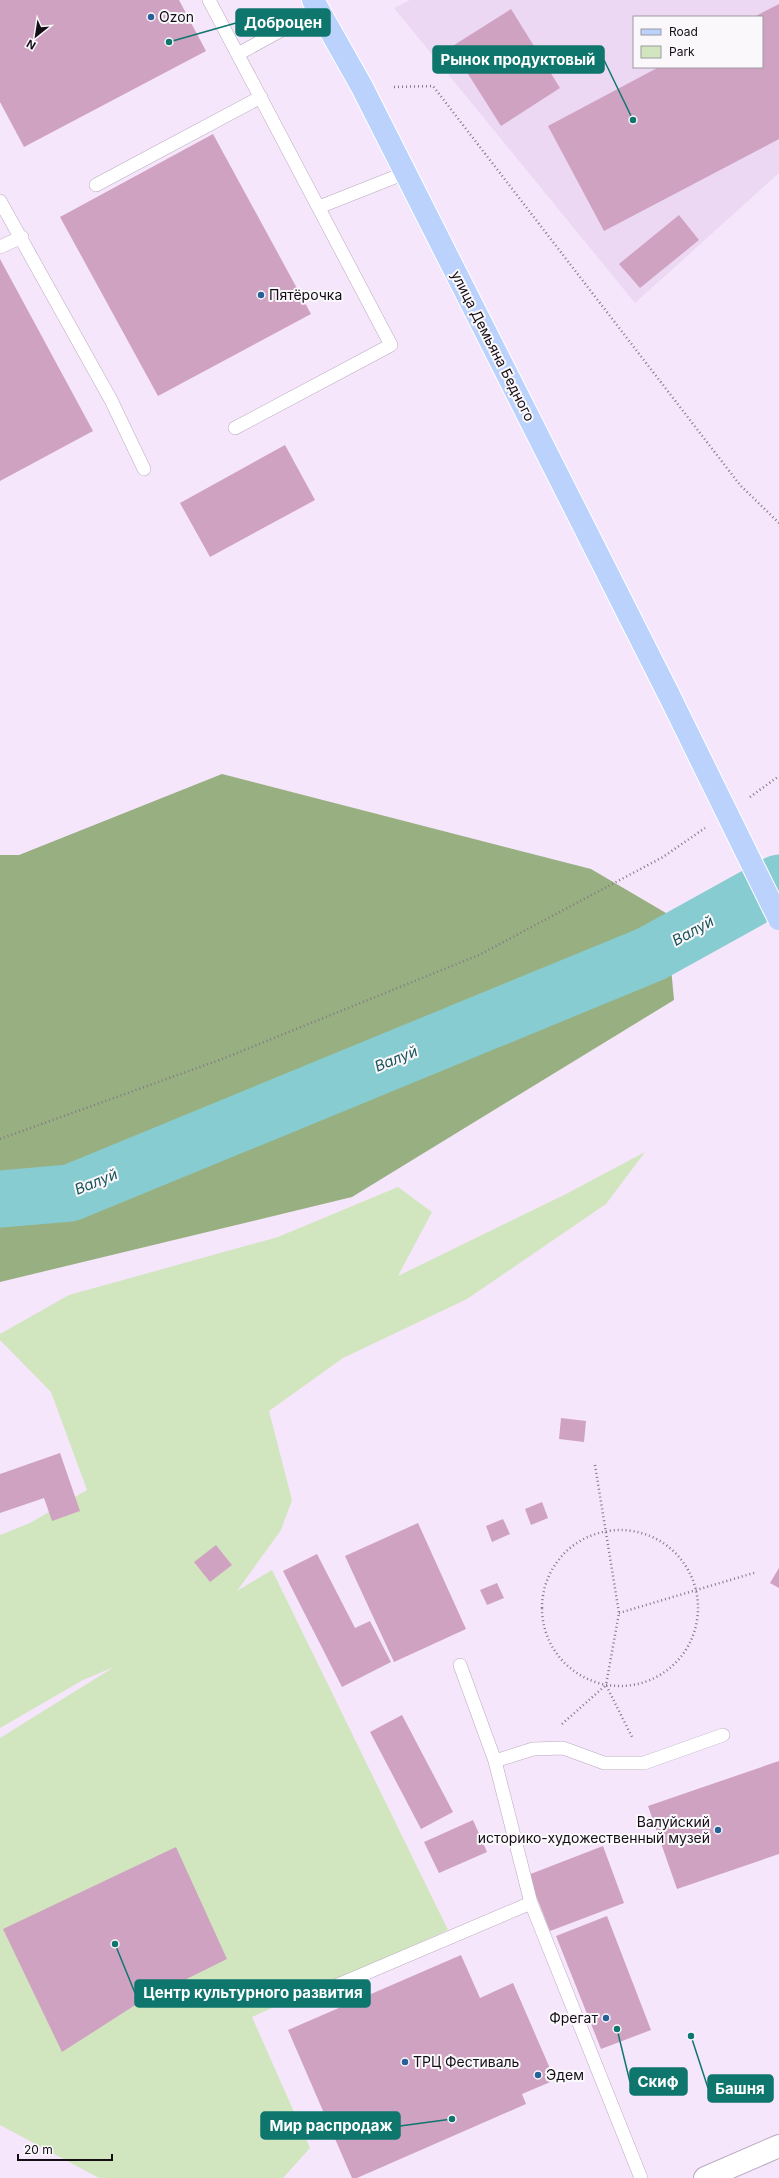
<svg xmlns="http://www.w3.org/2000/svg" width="779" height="2178" font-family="Inter,sans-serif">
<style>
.built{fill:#ecd8f2;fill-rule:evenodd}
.green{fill:#d1e6be}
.forest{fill:#98b081}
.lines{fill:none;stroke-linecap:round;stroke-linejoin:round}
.river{stroke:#87ccd1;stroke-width:57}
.building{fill:#d0a2c2}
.lane-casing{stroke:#b9aabe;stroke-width:14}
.secondary-casing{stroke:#b9aabe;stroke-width:24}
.primary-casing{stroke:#fff;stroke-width:24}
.path{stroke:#827886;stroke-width:2.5;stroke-dasharray:1 3;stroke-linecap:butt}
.lane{stroke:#fff;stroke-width:13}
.secondary{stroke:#fff;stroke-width:22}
.primary{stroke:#bbd3fc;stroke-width:22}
.primary-bridge-casing{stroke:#fff;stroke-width:24;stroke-linecap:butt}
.primary-bridge{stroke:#bbd3fc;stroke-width:22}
.poi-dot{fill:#286098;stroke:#fbf8fc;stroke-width:1.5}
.labels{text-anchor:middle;stroke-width:4;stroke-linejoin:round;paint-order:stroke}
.poi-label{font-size:14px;fill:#130e15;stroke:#fbf8fc;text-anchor:start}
.street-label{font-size:14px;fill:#130e15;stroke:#fbf8fc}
.water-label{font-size:15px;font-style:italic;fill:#195559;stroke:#fbf8fc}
.leader{fill:none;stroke:#0f766e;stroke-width:1.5}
.callout-dot{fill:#0f766e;stroke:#fbf8fc;stroke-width:1.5}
.callout{fill:#0f766e;stroke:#0f766e;stroke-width:1.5}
.callout-label{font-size:15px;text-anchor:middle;font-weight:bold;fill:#fff}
</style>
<rect width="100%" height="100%" fill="#f5e6fb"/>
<!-- built -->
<path class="built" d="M410,0H779V173L635,303L394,8ZM634,17H762V67H634Z"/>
<!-- green -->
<path class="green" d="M645,1152L606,1204L467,1299L343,1358L269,1411L292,1500L281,1530L237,1591L272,1570L448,1930L252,2017L310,2148L283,2178H99L0,2125V1738L114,1667L83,1680L0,1728V1535L30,1523L87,1490L51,1392L0,1340V1334L69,1295L278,1237L398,1187L432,1212L398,1276L566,1194Z"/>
<!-- forest -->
<path class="forest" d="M222,774L591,869L666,913L674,1000L352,1197L0,1282V855H19Z"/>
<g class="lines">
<!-- river -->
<path class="river" d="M0,1199L70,1193L651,954L779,883"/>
</g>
<!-- building -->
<path class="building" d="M0,0H179L206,51L24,147L0,102Z
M779,4V139L604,231L548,126L659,67H762V17H754Z
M511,9L560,88L501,126L451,47Z
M213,134L311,314L158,396L60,217Z
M679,215L699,240L640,288L619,264Z
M0,259L93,431L0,481Z
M285,445L315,500L210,557L180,503Z
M561,1418L586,1421L584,1442L559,1439Z
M60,1453L80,1511L52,1521L44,1498L0,1513V1474Z
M542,1502L548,1518L531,1525L525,1509Z
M503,1519L510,1534L492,1542L486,1526Z
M418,1523L466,1629L394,1662L345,1556Z
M216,1545L232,1565L210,1582L194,1562Z
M317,1554L355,1628L370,1621L391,1662L342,1687L283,1571Z
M779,1568V1588L770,1583Z
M497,1583L504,1598L487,1605L480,1590Z
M402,1715L453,1812L421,1829L370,1732Z
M779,1761V1854L677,1889L648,1806Z
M473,1820L487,1852L439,1873L424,1842Z
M603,1846L624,1903L550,1931L528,1875Z
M176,1847L227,1959L140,2002L62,2052L3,1929Z
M607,1916L651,2030L601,2049L556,1936Z
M461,1955L480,1998L513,1983L555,2080L522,2094L526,2104L357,2178H352L288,2030Z"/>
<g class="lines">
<defs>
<path id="lane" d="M209,0L391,345L235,428
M238,54L318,10
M96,185L261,97
M0,201L111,400L144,469
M319,207L405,173
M0,247L22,237
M460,1665L495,1761L531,1903L641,2178
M495,1761L533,1749L563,1748L604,1763H644L723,1735
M312,1996L531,1903"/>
<path id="secondary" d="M705,2178L779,2146"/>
<path id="primary" d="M313,0L362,87L669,695"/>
</defs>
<!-- lane casing -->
<use href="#lane" class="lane-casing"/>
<!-- secondary casing -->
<use href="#secondary" class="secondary-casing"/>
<!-- primary casing -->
<use href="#primary" class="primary-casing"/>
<!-- path -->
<path class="path" d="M394,87L433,86L740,485L779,523
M750,797L779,776
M0,1139L222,1059L479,955L663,857L705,828
M595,1465L619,1613L606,1685L633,1739
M542 1608a78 78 0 1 1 156 0a78 78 0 1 1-156 0Z
M619,1613L757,1572
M562,1724L606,1685"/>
<!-- lane -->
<use href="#lane" class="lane"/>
<!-- secondary -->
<use href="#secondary" class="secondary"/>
<!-- primary -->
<use href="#primary" class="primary"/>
<defs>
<path id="primary-bridge" d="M669,695L779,919"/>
</defs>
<!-- primary-bridge casing -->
<use href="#primary-bridge" class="primary-bridge-casing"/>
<!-- primary-bridge -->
<use href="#primary-bridge" class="primary-bridge"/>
</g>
<!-- markers -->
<g class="poi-dot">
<circle cx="151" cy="17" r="4"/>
<circle cx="261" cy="295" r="4"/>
<circle cx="718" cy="1830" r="4"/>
<circle cx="606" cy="2018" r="4"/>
<circle cx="405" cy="2062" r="4"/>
<circle cx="538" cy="2075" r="4"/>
</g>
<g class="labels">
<!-- poi labels -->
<g class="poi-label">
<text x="159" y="22">Ozon</text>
<text x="269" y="300">Пятёрочка</text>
<text x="710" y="1827" text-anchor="end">Валуйский<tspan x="710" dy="16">историко-художественный музей</tspan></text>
<text x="598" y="2023" text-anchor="end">Фрегат</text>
<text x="413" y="2067">ТРЦ Фестиваль</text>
<text x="546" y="2080">Эдем</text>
</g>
<!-- street labels -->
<g class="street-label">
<text transform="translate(493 346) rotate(63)" y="5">улица Демьяна Бедного</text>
</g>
<!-- water labels -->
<g class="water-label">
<text transform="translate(693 931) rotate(-29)" y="5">Валуй</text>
<text transform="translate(396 1059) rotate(-22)" y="5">Валуй</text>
<text transform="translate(96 1182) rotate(-22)" y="5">Валуй</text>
</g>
</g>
<!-- callouts -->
<path class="leader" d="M169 42L236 23M633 120L604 60M115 1944L135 1993M617 2029L630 2082M691 2036L708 2088M452 2119L400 2126"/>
<g class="callout-dot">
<circle cx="169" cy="42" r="4"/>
<circle cx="633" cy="120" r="4"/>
<circle cx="115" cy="1944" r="4"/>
<circle cx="617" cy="2029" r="4"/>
<circle cx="691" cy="2036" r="4"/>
<circle cx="452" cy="2119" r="4"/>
</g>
<g class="callout">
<rect x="236" y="9" width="94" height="27" rx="4"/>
<rect x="433" y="46" width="171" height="27" rx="4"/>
<rect x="135" y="1980" width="235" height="27" rx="4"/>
<rect x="630" y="2068" width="57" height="27" rx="4"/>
<rect x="708" y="2075" width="65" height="27" rx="4"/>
<rect x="261" y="2112" width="139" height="27" rx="4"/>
</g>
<g class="callout-label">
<text x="283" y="28">Доброцен</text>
<text x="518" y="65">Рынок продуктовый</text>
<text x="253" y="1998">Центр культурного развития</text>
<text x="658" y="2087">Скиф</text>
<text x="740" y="2094">Башня</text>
<text x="331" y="2131">Мир распродаж</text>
</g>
<!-- legend -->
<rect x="633" y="16" width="130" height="52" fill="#fbf8fc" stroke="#9e9aa0"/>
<rect x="641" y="29" width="20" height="6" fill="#bbd3fc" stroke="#9e9aa0"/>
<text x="669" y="36" font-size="12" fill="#130e15">Road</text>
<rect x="641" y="46" width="20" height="12" fill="#d1e6be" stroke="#9e9aa0"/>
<text x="669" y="56" font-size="12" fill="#130e15">Park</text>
<!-- north arrow -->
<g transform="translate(36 36) rotate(210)" stroke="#fbf8fc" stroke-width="3" paint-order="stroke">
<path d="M0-3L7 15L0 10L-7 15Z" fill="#130e15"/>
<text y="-6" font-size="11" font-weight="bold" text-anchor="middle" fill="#130e15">N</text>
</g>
<!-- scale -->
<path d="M18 2154v6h94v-6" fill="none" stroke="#130e15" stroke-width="2"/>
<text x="24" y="2154" font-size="12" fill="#130e15" stroke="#fbf8fc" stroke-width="3" paint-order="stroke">20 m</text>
</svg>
